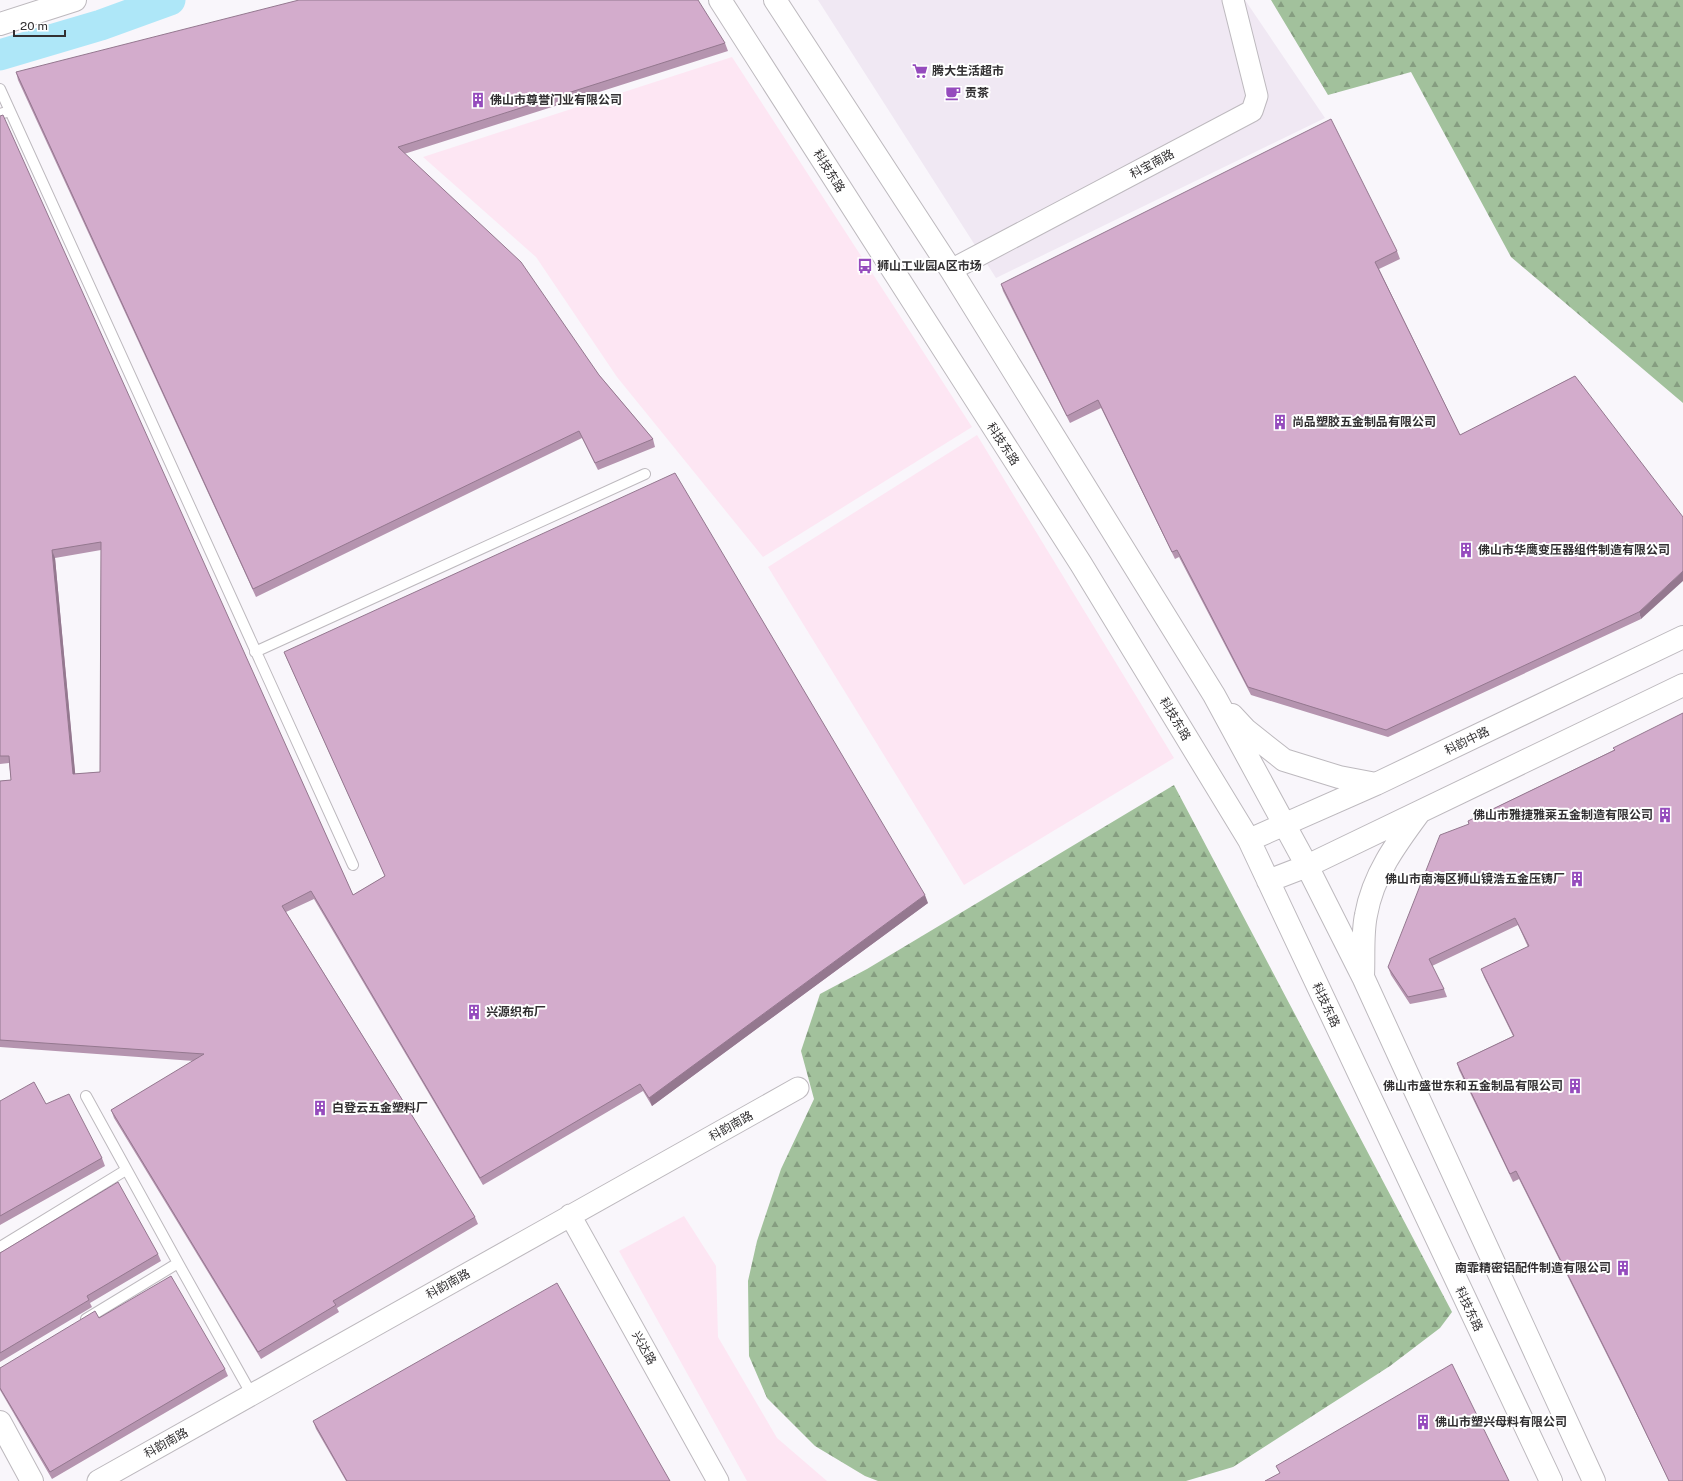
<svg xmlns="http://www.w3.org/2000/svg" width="1683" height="1481" font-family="'Public Sans','Noto Sans SC',sans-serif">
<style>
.built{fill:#f0e8f3}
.industrial{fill:#fde6f3}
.forest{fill:url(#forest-firs)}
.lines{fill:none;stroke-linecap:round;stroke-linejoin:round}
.river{stroke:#aee7f8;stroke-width:31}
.service-casing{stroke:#bdb9be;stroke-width:12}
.minor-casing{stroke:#bdb9be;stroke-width:23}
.tertiary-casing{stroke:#bdb9be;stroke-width:24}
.secondary-casing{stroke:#bdb9be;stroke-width:24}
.service{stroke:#fff;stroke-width:10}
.minor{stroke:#fff;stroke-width:21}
.tertiary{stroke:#fff;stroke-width:22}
.secondary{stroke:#fff;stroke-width:22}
.wall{fill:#b594af;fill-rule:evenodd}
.shaded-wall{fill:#94788f}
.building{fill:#d3accc;stroke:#94788f;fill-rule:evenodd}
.labels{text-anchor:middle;stroke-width:4;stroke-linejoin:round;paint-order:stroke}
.poi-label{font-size:12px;font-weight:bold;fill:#323032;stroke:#fff;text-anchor:start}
.street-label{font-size:12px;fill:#323032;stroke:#fff}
</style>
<defs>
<pattern id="forest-firs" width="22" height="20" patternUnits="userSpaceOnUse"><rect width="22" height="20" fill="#a2c19c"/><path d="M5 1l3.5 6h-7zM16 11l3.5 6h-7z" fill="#859d80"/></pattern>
</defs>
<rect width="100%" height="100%" fill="#f9f6fb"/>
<!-- built -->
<path class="built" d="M818,0H1245L1325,118L996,278Z"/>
<!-- industrial -->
<path class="industrial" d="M732,57L972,427L763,557L617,377L536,257L423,157Z
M977,435L1174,758L964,885L768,567Z
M684,1216L716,1266L718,1337L777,1438L827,1481H747L619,1251Z"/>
<!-- forest -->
<path class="forest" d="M1271,0H1683V403L1511,257L1411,72L1328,95Z
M1174,785L1452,1312L1440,1328L1390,1366L1233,1467L1186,1481H878L865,1476L815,1446L767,1398L749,1356L748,1281L757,1241L781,1169L814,1099L801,1051L820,994L867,969Z"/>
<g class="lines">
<!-- river -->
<path class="river" d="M0,55L101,25L170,0"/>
<defs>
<path id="service" d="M0,89L353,865
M0,114L10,111
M255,652L645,474
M86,1096L178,1263L86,1319
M0,1247L126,1170
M178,1263L252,1395"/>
<path id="minor" d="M951,270L1252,111L1257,96L1233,0
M570,1215L718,1481
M98,1481L798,1088"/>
<path id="tertiary" d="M0,24L75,0
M0,1422L32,1481"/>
<path id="secondary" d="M720,0L1081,564L1249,840L1551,1481
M775,0L951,270L1214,695L1307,866L1363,977L1594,1481
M1232,715L1246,730L1284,760L1339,777L1376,784
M1249,840L1376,784L1683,637
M1268,881L1307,866L1683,685
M1363,976C1364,956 1362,934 1366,915C1373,875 1396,844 1419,813"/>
</defs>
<!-- service casing -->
<use href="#service" class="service-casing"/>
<!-- minor casing -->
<use href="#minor" class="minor-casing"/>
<!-- tertiary casing -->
<use href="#tertiary" class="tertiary-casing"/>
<!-- secondary casing -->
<use href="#secondary" class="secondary-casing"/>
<!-- service -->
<use href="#service" class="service"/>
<!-- minor -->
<use href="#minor" class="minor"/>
<!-- tertiary -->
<use href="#tertiary" class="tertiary"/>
<!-- secondary -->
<use href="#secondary" class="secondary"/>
</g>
<!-- wall -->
<path class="wall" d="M725,43L728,51L404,154L599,375L653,439L655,447L598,470L582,438L256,597L18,80L16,72Z
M0,116L353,895L385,876L287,659L284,652L928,903L652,1106L643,1091L483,1185L314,899L286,912L475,1217L478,1224L337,1308L339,1312L261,1359L114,1118L111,1110L194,1061L0,1047V781L11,780L9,763L0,764ZM101,550L100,772L75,774L55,558Z
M1397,251L1400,259L1379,269L1460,435L1575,376L1641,619L1388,737L1251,695L1179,557L1175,559L1101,408L1070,423L1003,291L1001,284Z
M1683,713V1481H1669L1623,1387L1519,1179L1513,1182L1459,1070L1457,1063L1513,1036L1484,977L1481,969L1528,947L1518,925L1432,966L1444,989L1447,997L1410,1004L1391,975L1388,967L1469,824L1468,821L1614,750Z
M0,1101L46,1104L102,1158L105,1166L0,1225Z
M0,1253L158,1254L161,1261L90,1303L92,1307L0,1362Z
M99,1318L225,1369L228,1376L52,1479L0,1390V1368Z
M313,1421L670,1481H346L316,1429Z"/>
<!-- shaded-wall -->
<path class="shaded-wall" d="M52,550L55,558L76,782L73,774Z
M1683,571V581L1641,619L1639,612Z
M925,895L928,903L652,1106L649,1098Z"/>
<!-- building -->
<path class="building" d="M299,0H698L725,43L398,147L521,262L599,375L653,439L595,463L579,431L253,589L16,72Z
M3,115L353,895L385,876L284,652L675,473L925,895L649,1098L640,1084L480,1178L311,891L282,906L475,1217L333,1301L336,1305L258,1352L111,1110L204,1054L0,1040V781L11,780L9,756H0V116ZM101,542L100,772L73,774L52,550Z
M1331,119L1397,251L1375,262L1460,435L1575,376L1683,517V571L1639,612L1386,730L1248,687L1177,550L1172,552L1098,400L1067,416L1001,284Z
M1683,713V1481H1669L1620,1379L1516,1171L1510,1174L1457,1063L1514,1036L1481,969L1529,946L1515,918L1429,959L1444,989L1408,997L1388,967L1440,835L1469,824L1468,821L1615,750L1613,748Z
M34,1082L46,1104L69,1094L102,1158L0,1216V1101Z
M118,1182L158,1254L87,1296L89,1300L0,1353V1253Z
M171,1276L225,1369L50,1472L0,1388V1368L95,1311L99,1318Z
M557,1283L670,1481H347L313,1421Z
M1452,1364L1509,1481H1265L1280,1473L1276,1466Z"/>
<!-- icons -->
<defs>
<symbol id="supermarket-bare" viewBox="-9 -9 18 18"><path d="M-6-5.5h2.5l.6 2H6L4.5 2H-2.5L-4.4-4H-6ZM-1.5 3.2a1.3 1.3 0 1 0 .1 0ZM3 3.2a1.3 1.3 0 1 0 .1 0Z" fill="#954bbd" stroke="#fff" stroke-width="2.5" paint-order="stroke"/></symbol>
<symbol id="cafe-bare" viewBox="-9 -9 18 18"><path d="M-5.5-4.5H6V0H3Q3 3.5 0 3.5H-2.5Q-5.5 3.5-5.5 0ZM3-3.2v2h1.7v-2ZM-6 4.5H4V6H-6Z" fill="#954bbd" stroke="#fff" stroke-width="2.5" paint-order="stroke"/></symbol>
<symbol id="building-bare" viewBox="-9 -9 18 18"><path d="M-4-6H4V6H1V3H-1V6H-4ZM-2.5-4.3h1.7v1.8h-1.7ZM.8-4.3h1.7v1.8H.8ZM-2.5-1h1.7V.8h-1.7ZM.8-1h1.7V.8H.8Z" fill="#954bbd" stroke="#fff" stroke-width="2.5" paint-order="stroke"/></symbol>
<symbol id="bus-bare" viewBox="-9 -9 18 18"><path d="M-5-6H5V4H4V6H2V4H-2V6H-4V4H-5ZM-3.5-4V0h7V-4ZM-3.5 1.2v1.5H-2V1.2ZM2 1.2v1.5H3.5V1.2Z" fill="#954bbd" stroke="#fff" stroke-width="2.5" paint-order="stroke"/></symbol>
</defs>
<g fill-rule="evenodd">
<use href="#supermarket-bare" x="909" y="60" width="22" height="22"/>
<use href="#cafe-bare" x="942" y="82" width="22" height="22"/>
<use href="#building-bare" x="467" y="89" width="22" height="22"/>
<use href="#bus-bare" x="854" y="255" width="22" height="22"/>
<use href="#building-bare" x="1269" y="411" width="22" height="22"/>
<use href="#building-bare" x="1455" y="539" width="22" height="22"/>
<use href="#building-bare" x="1654" y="804" width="22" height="22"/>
<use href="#building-bare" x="1566" y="868" width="22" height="22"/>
<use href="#building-bare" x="463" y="1001" width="22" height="22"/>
<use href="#building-bare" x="1564" y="1075" width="22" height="22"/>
<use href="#building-bare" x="309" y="1097" width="22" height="22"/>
<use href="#building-bare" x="1612" y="1257" width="22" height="22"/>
<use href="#building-bare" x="1412" y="1411" width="22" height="22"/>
</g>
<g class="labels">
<!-- poi labels -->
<g class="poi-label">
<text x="932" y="75">腾大生活超市</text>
<text x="965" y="97">贡茶</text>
<text x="490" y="104">佛山市尊誉门业有限公司</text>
<text x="877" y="270">狮山工业园A区市场</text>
<text x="1292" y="426">尚品塑胶五金制品有限公司</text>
<text x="1478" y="554">佛山市华鹰变压器组件制造有限公司</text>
<text x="1653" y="819" text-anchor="end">佛山市雅捷雅莱五金制造有限公司</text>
<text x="1565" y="883" text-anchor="end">佛山市南海区狮山镜浩五金压铸厂</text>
<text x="486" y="1016">兴源织布厂</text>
<text x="1563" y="1090" text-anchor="end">佛山市盛世东和五金制品有限公司</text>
<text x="332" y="1112">白登云五金塑料厂</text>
<text x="1611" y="1272" text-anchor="end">南霏精密铝配件制造有限公司</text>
<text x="1435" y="1426">佛山市塑兴母料有限公司</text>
</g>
<!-- street labels -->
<g class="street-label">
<text transform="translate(1152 164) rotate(-28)" y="4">科宝南路</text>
<text transform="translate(829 171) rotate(58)" y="4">科技东路</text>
<text transform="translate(1003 444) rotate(57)" y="4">科技东路</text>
<text transform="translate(1175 719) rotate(59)" y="4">科技东路</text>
<text transform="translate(1467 741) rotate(-26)" y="4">科韵中路</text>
<text transform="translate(1326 1005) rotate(65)" y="4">科技东路</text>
<text transform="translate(731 1126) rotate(-29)" y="4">科韵南路</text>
<text transform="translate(448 1284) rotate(-29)" y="4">科韵南路</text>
<text transform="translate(1469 1309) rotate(65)" y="4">科技东路</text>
<text transform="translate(644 1348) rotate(61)" y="4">兴达路</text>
<text transform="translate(166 1443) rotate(-29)" y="4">科韵南路</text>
</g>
</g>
<!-- scale -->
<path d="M14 30v6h51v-6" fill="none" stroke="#323032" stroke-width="2"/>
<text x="20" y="30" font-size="12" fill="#323032" stroke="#ffffff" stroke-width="3" paint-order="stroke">20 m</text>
</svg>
